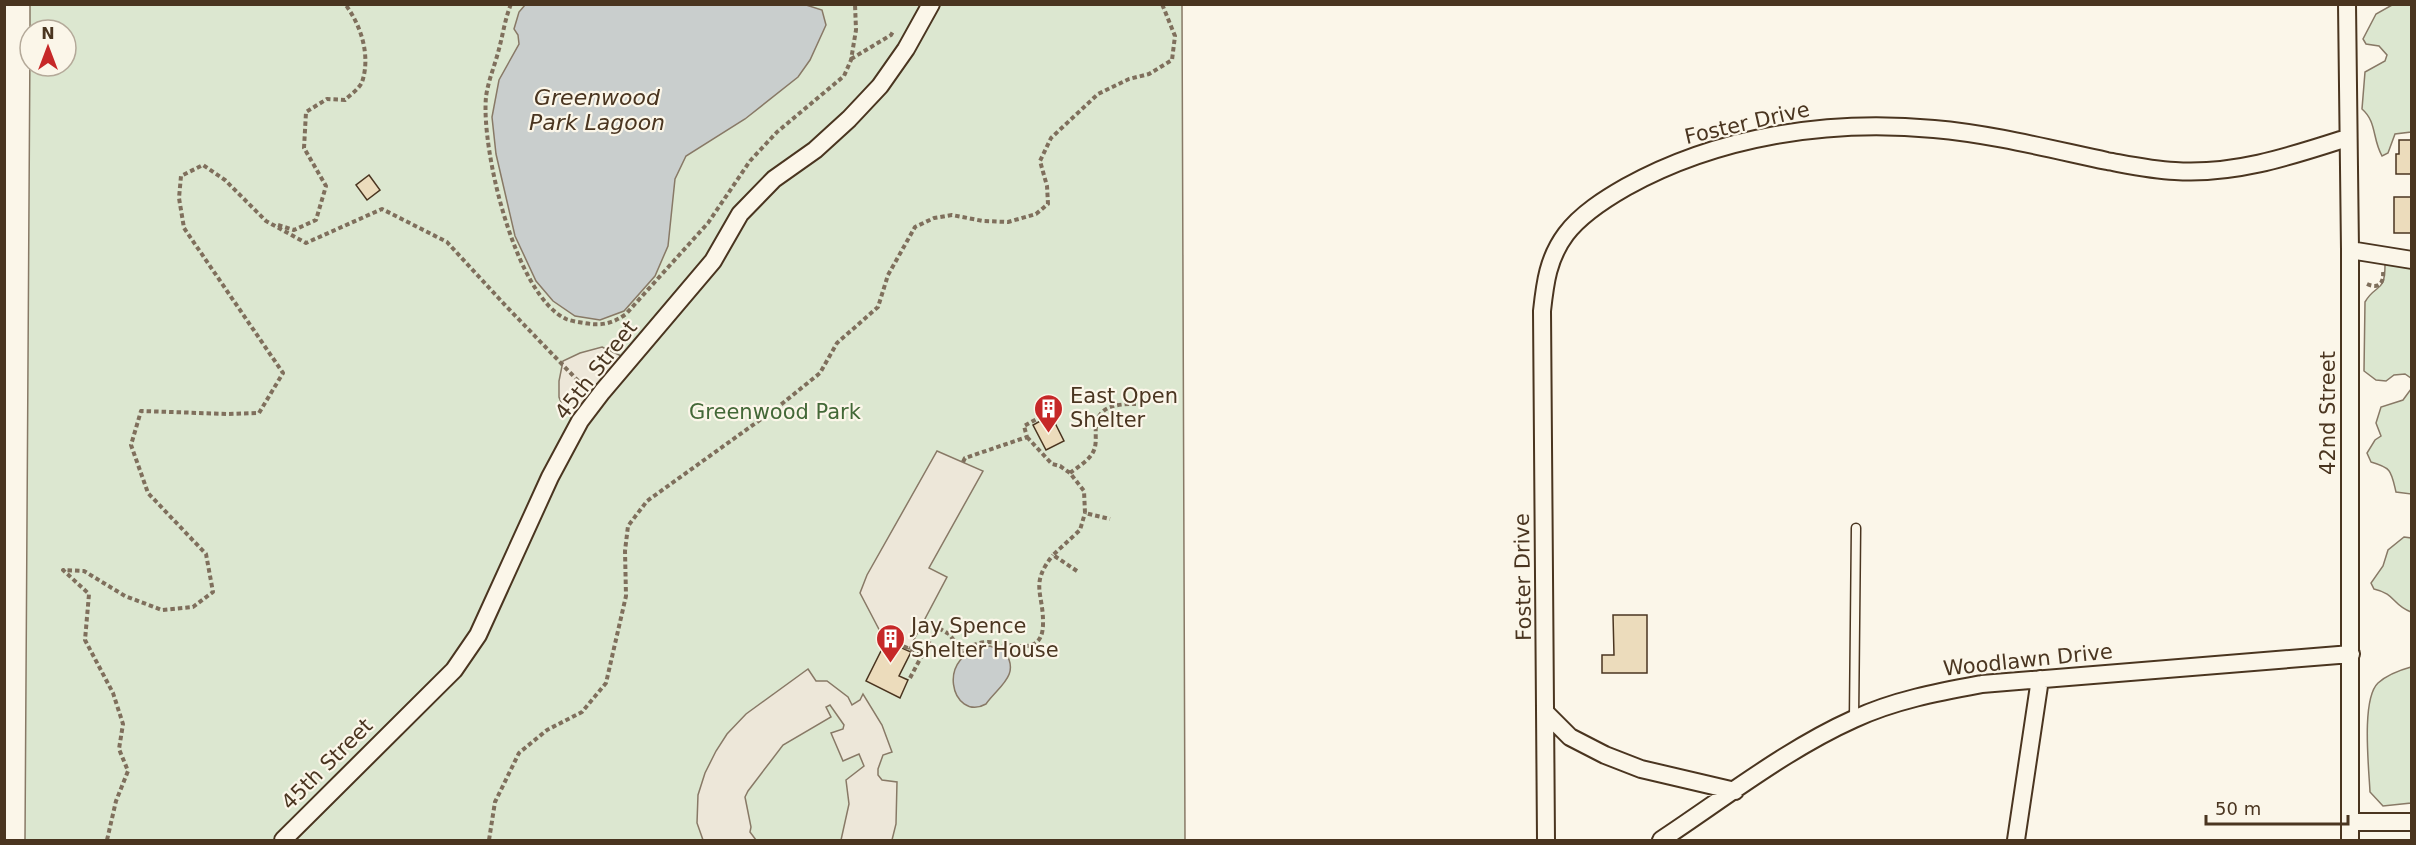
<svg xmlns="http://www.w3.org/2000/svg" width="2416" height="845" font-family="'DejaVu Sans',sans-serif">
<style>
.green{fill:#dce7d0;stroke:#887966;stroke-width:1.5}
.parking{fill:#ede7d9;stroke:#887966;stroke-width:1.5}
.water{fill:#c9cecd;stroke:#887966;stroke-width:1.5}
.building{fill:#ecdcbc;stroke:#4a3520;stroke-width:1.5}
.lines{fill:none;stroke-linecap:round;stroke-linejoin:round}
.service-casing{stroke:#4a3520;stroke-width:11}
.minor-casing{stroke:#4a3520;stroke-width:20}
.path{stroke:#7f6f5c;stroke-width:4;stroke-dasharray:4.5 3;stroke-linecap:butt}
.service{stroke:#fbf6e9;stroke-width:8}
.minor{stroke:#fbf6e9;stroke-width:16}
.labels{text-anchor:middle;stroke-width:4.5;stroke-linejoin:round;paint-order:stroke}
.street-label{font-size:21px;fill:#4a3520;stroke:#fbf6e9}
.poi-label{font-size:21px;fill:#4a3520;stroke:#fbf6e9;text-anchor:start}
.park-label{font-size:21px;fill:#436837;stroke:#fbf6e9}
.water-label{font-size:22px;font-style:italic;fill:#4a3520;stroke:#fbf6e9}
</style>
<rect width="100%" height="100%" fill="#fbf6e9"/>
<!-- green -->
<path class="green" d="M30,5H1182L1185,840H25L30,44V66H66V30H30Z
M2392,5H2411V132L2395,134L2388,153L2382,156C2372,138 2377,122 2362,109L2365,72L2385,61L2387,55L2379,46L2366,44L2363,39L2376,14Z
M2388,263L2411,267V378L2405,374L2394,375L2386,381L2376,380L2364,371L2365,302C2376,283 2385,294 2385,265Z
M2411,389V494L2396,492C2391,471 2392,468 2371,462L2367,453L2375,440L2381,436L2376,423L2381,407L2403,400Z
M2404,537L2411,538V612C2392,605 2396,594 2374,589L2371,583L2383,566L2388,550Z
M2411,667V803L2383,806L2370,792C2369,769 2361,699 2378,683C2387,675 2400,670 2411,667Z"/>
<!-- parking -->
<path class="parking" d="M602,347L630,360L580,421L565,413L559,397V381L563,361L580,353Z
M937,451L983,471L929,568L947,577L909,649L883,637L860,593L867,575Z
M808,669L816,681H827L848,697L852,705L860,700L863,694L882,725L892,752L883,755L878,769V775L882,780L897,782L896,824L892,840H841L849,804L846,780L864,766L859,754L843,761L831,733L843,729L844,725L830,705L826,707L831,717L783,745L748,791L745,797L751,827L750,832L756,840H703L697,823L698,795L705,773L716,751L727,734L746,714Z"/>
<!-- water -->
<path class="water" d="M803,4L822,10L826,25L810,60L798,77L745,119L686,156L675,179L668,246L655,276L624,311L600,320L575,316L553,301L536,281L515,236L496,154L492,117L499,80L519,44L518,35L514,29L519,12L525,5Z
M990,646L1005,652C1021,675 998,687 986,704C952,723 932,652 990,646Z"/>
<!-- building -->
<path class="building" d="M2411,138L2412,174H2396V154H2399V140H2411Z
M369,175L380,190L367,200L356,185Z
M2394,197H2412V233H2394Z
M1051,415L1064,441L1046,450L1033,425Z
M1613,615H1647V673H1602V655H1614Z
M886,641L911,652L899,676L908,680L900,698L866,681Z"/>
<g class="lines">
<defs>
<path id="service" d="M1854,719L1856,528"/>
<path id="minor" d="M2347,4L2350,250V840
M2350,250L2412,260
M1546,713L1570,737L1605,755L1641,769L1735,791
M2350,822H2412
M283,840L454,670L478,635L550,477L580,421L602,392L713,261L740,214L774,179L815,150L849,119L880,86L906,49L931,4
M1546,840L1542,311C1545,283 1548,258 1566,234C1581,214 1605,199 1626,187C1718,136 1829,119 1934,129C1992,134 2050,149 2107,161C2129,165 2152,170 2175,171C2235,175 2291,156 2347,138
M1661,840C1723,799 1787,749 1854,719C1895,700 1939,692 1982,684L2351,654
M2016,840L2040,679"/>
</defs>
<!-- service casing -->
<use href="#service" class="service-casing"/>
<!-- minor casing -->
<use href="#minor" class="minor-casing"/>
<!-- path -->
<path class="path" d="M511,4C505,19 503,34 499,49C495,65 488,81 486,97C481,149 515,295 566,319C571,321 578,322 584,323C601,326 612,324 626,314L708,223L750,161L777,132L844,76L851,60L856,30L855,4
M851,59L891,35L894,30
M278,225L294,230L316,220L326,186L304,148L306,112L327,99L345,100C350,95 359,89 362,82C371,56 361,25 345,4
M2367,284C2378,289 2384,284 2383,272
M1027,437L1052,464L1060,466L1070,473L1084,491L1085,513L1110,519
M963,462L965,458L1027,437L1024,426L1044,415
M1070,473C1078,467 1091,459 1094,450C1097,443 1095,434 1096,426C1098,405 1119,404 1136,404
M1077,571L1053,555L1080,530L1085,513
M883,637L923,655
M910,678L937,627L949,634L962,651C970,646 979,642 988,642C1008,642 1042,659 1043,625C1044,593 1029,585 1053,555
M107,840L116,801L128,771L119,749L123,724L113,693L85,640L89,594L63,570L84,571L125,596L162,610L193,607L213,592L206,554L148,493L131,445L141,411L229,414L259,413L283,373L184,228L179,198L181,176L203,165L225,180L266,221L306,243L382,209L447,242L504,304L584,387
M489,840L495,802L519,753L547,730L582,712L606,683L626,596L625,551L628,526L647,501L778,407L820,373L837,343L878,307L888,275L915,227L934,218L952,215L983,221L1008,222L1036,214L1048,204L1047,186L1040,161L1051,138L1098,94L1129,79L1149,74L1172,60L1175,36L1162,4"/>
<!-- service -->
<use href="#service" class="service"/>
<!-- minor -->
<use href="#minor" class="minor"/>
</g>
<!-- icons -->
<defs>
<symbol id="building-pin" viewBox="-11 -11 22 30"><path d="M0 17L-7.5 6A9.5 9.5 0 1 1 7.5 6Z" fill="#c62828" stroke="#fbf6e9"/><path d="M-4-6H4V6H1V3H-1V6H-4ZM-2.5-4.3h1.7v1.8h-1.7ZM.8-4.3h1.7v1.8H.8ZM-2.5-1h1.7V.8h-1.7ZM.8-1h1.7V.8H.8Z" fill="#fff"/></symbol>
</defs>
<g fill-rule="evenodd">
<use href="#building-pin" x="1032" y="392" width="33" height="45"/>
<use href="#building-pin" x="874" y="622" width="33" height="45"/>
</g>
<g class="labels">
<!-- street labels -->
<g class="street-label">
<text transform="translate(1747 123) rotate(-13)" y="7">Foster Drive</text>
<text transform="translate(596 370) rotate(-52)" y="7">45th Street</text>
<text transform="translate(2328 413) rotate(-90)" y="7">42nd Street</text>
<text transform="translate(1523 577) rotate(-91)" y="7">Foster Drive</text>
<text transform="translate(2028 660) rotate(-6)" y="7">Woodlawn Drive</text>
<text transform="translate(327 764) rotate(-45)" y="7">45th Street</text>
</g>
<!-- poi labels -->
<g class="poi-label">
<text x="1070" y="403">East Open<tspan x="1070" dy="24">Shelter</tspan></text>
<text x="911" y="633">Jay Spence<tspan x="911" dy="24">Shelter House</tspan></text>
</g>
<!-- park labels -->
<g class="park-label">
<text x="775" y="419">Greenwood Park</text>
</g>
<!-- water labels -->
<g class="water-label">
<text x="597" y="105">Greenwood<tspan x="597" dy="25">Park Lagoon</tspan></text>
</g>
</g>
<!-- border -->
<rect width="2416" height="845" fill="none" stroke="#4a3520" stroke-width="12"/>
<!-- north arrow -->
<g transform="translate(48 48)"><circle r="28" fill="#fbf6e9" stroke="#b4a999" stroke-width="1.5"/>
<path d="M0-4.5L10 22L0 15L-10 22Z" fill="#c62828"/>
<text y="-9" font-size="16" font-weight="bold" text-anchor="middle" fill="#4a3520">N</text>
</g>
<!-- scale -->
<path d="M2206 815v9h142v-9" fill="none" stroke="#4a3520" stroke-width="3"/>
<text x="2215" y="815" font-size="18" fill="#4a3520" stroke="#fbf6e9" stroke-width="4.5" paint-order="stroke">50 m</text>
</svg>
